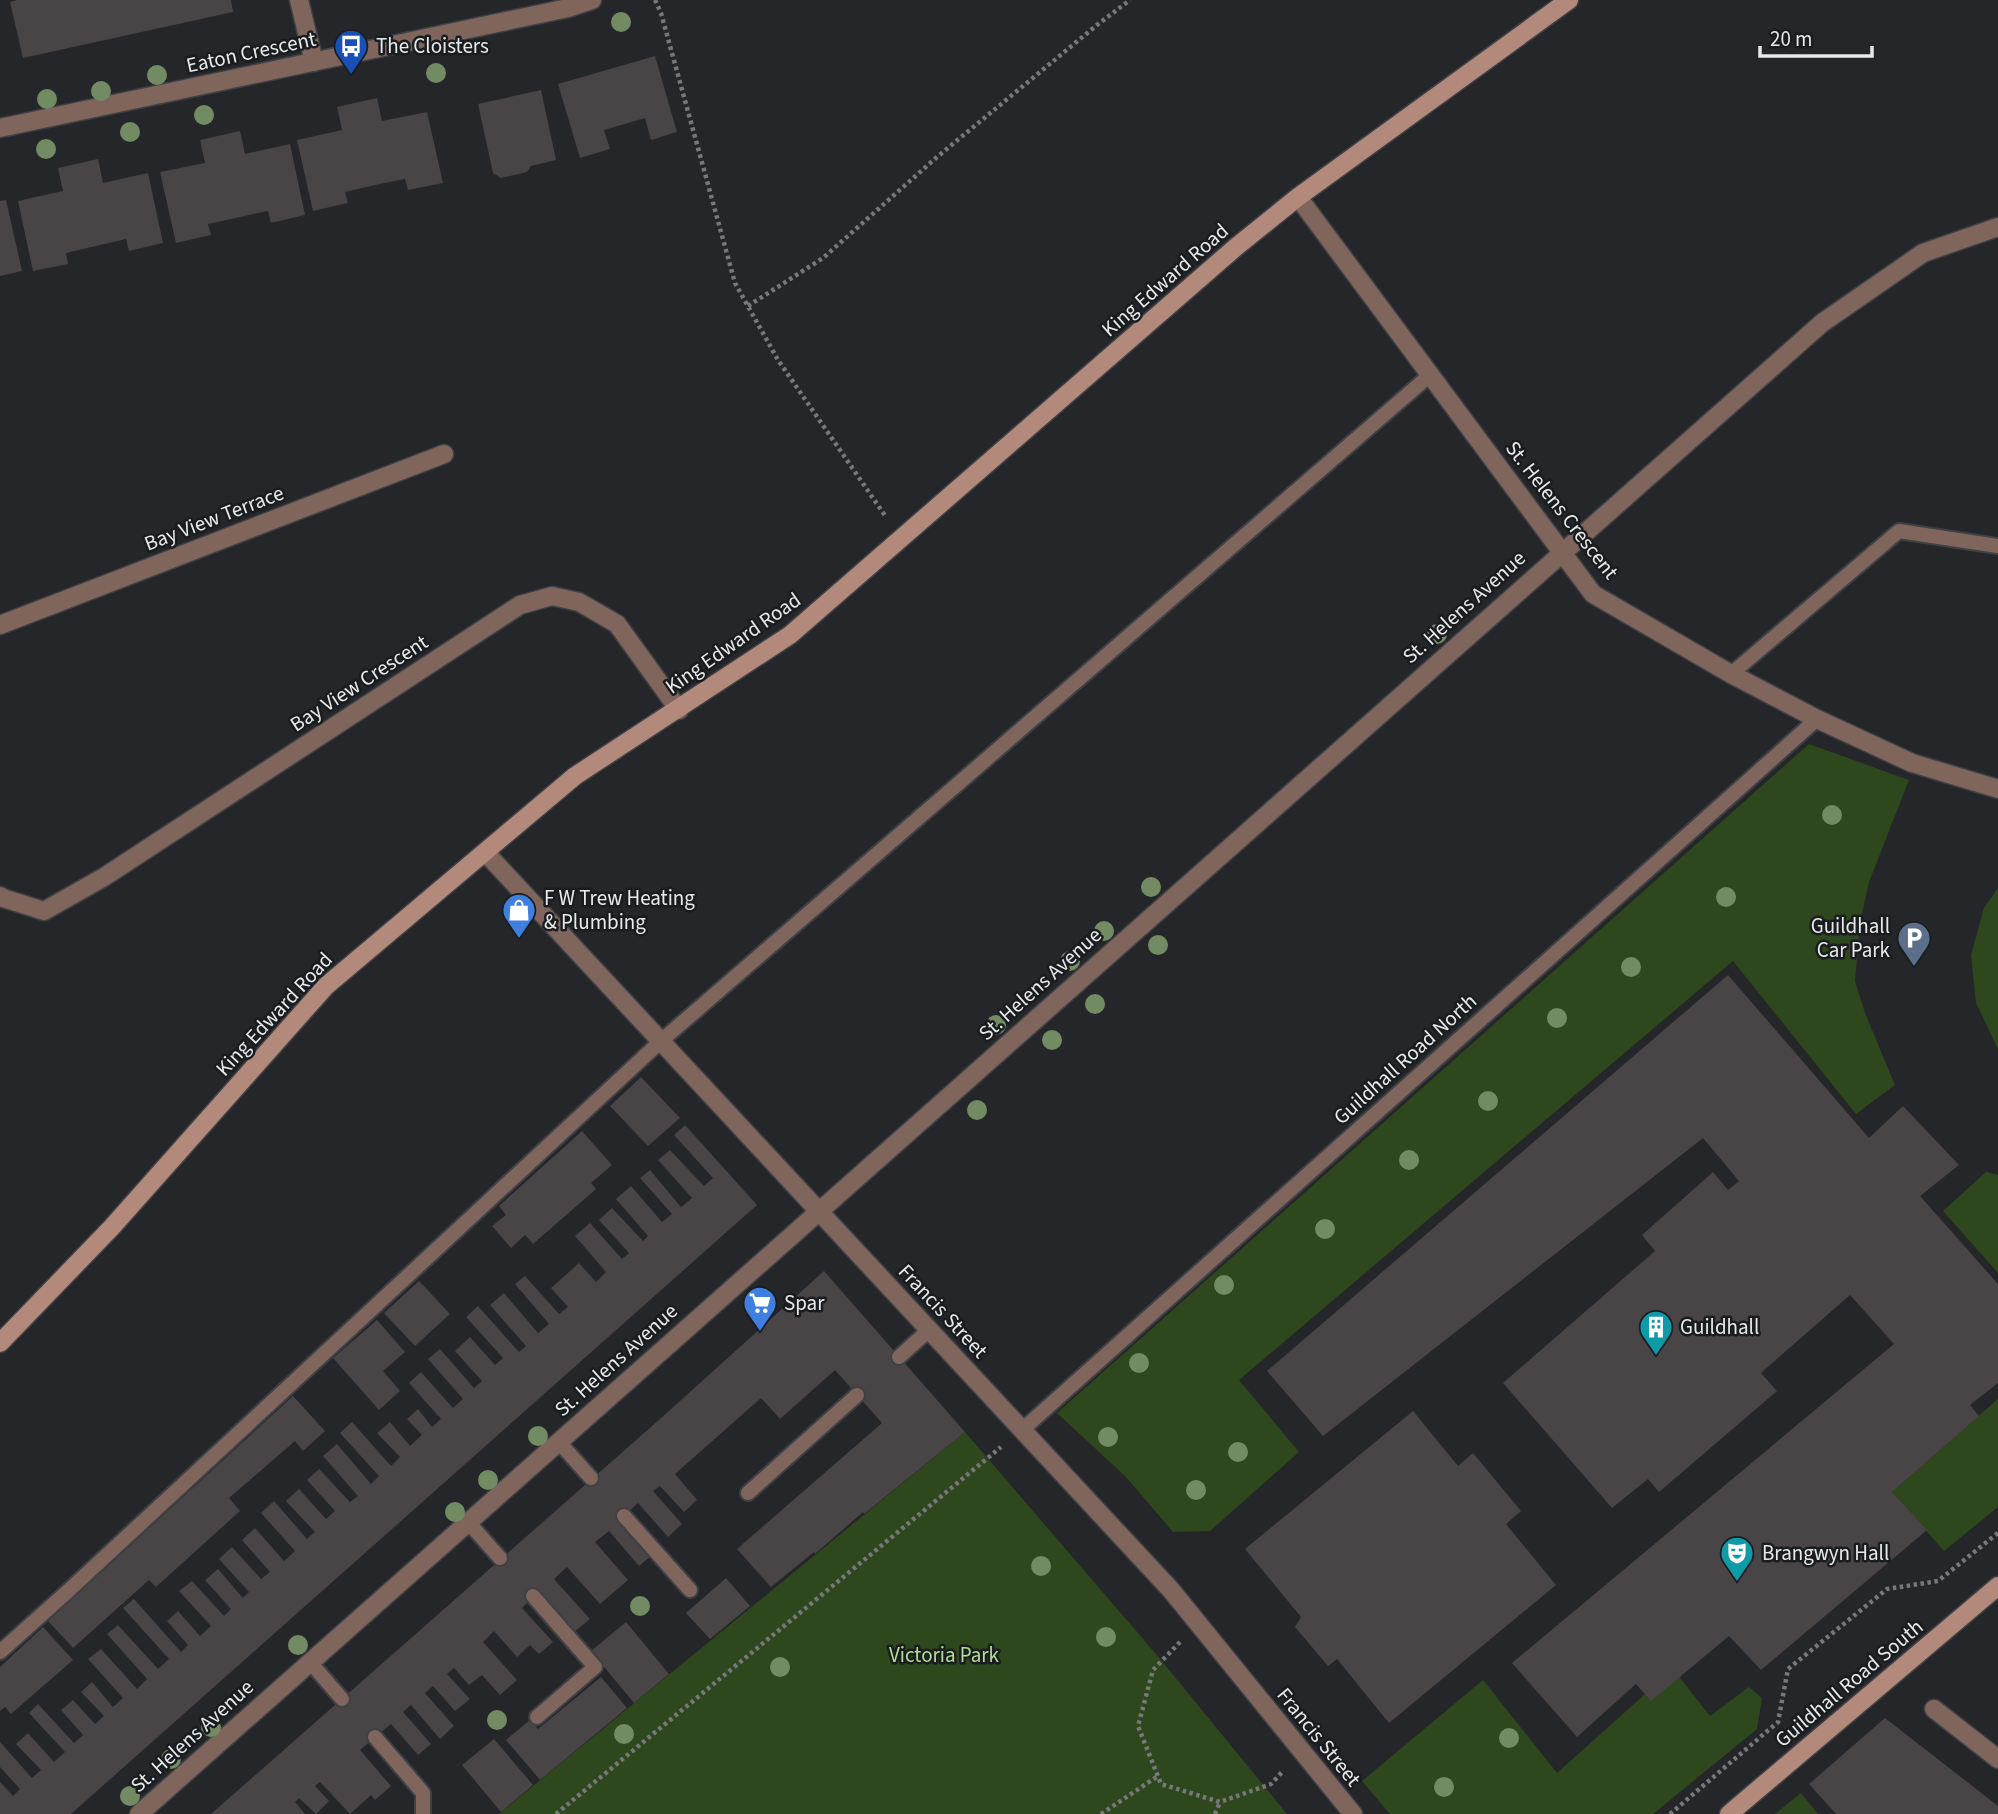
<svg xmlns="http://www.w3.org/2000/svg" width="1998" height="1814" font-family="'Source Sans 3',sans-serif">
<style>
.green{fill:#2f471c}
.building{fill:#494446}
.lines{fill:none;stroke-linecap:round;stroke-linejoin:round}
.lane-casing{stroke:#3f4144;stroke-width:18}
.street-casing{stroke:#3f4144;stroke-width:21}
.secondary-casing{stroke:#3f4144;stroke-width:21}
.path{stroke:#76787b;stroke-width:4.5;stroke-dasharray:3.5 3.5;stroke-linecap:butt}
.lane{stroke:#80655d;stroke-width:14}
.street{stroke:#80655d;stroke-width:18}
.secondary{stroke:#b3897c;stroke-width:18}
.tree{fill:#728b63}
.labels{text-anchor:middle;stroke-width:5;stroke-linejoin:round;paint-order:stroke}
.poi-label{font-size:21px;fill:#e8e9eb;stroke:#1a1d20;text-anchor:start}
.street-label{font-size:21px;fill:#e8e9eb;stroke:#1a1d20}
.park-label{font-size:21px;fill:#b1de92;stroke:#1a1d20}
</style>
<rect width="100%" height="100%" fill="#242629"/>
<!-- green -->
<path class="green" d="M1809,744L1909,780L1869,882L1860,923L1855,981L1865,1013L1895,1085L1856,1114L1733,961L1239,1380L1299,1452L1210,1531L1173,1532L1126,1477L1057,1413Z
M1998,888V1049L1976,1003L1971,955L1984,908Z
M1986,1172L1998,1175V1273L1943,1211Z
M1998,1399V1507L1944,1551L1892,1492Z
M965,1432L1156,1654L1287,1814H499Z
M1673,1669L1710,1716L1749,1687L1762,1698L1757,1729L1653,1814H1390L1362,1781L1483,1680L1557,1773Z
M1801,1793L1818,1814H1775Z"/>
<!-- building -->
<path class="building" d="M17,0H231L233,12L23,58L10,2Z
M655,56L677,132L651,140L645,118L604,130L610,149L580,158L558,84Z
M541,90L556,160L531,166L527,172L501,178L493,173L478,104Z
M377,98L382,121L427,112L443,183L408,190L405,179L375,185L345,192L348,203L313,211L297,140L342,130L337,107Z
M240,131L245,154L290,144L305,215L271,223L268,211L208,224L211,235L176,243L160,172L205,163L200,140Z
M98,159L103,183L148,173L163,243L129,251L126,239L66,253L68,264L33,271L18,201L63,191L58,168Z
M6,200L22,271L0,276V201Z
M1728,975L1869,1138L1903,1106L1959,1165L1920,1196L1998,1284V1383L1970,1405L1979,1416L1892,1492L1927,1530L1761,1670L1729,1636L1651,1701L1636,1684L1577,1737L1512,1663L1894,1344L1850,1295L1761,1373L1777,1391L1659,1492L1648,1479L1612,1508L1503,1383L1655,1251L1642,1235L1713,1172L1728,1190L1739,1181L1703,1138L1323,1436L1267,1371Z
M641,1077L680,1118L648,1146L610,1106Z
M685,1125L757,1205L71,1814H0V1782L13,1796L20,1789L0,1767V1742L32,1778L41,1770L16,1744L28,1733L54,1762L65,1752L29,1713L38,1704L74,1743L83,1735L61,1710L73,1700L95,1724L104,1716L81,1692L92,1682L113,1707L123,1698L88,1659L101,1649L137,1689L147,1679L107,1634L118,1625L158,1669L169,1659L123,1608L134,1599L181,1652L188,1645L167,1621L178,1611L200,1636L211,1626L179,1591L192,1581L224,1616L231,1609L205,1580L218,1569L243,1598L249,1592L219,1559L232,1547L261,1579L270,1572L242,1540L255,1528L284,1561L295,1551L261,1513L274,1501L307,1539L315,1532L286,1501L299,1489L326,1519L335,1511L307,1480L319,1469L350,1502L358,1496L323,1456L337,1444L371,1484L379,1476L340,1433L352,1422L391,1466L400,1457L377,1433L390,1422L410,1446L422,1435L407,1419L418,1409L432,1427L441,1419L409,1383L421,1372L453,1408L463,1399L428,1359L440,1349L474,1388L482,1381L455,1351L470,1337L495,1365L503,1358L466,1317L478,1306L519,1352L526,1346L490,1305L504,1293L538,1333L549,1324L515,1284L525,1276L559,1314L568,1307L551,1288L579,1263L596,1282L606,1272L575,1236L590,1223L622,1259L629,1253L599,1220L612,1208L643,1241L648,1236L616,1199L631,1186L662,1222L672,1214L640,1178L650,1170L681,1207L692,1198L658,1160L670,1150L704,1186L713,1178L674,1135Z
M582,1131L612,1165L591,1183L596,1189L533,1244L525,1235L511,1248L492,1226L506,1215L499,1206Z
M824,1271L965,1432L864,1514L863,1512L815,1554L814,1552L771,1587L737,1549L882,1423L835,1370L780,1419L761,1398L675,1474L697,1500L684,1512L660,1486L653,1491L682,1524L668,1537L638,1503L619,1520L651,1556L639,1566L609,1531L595,1542L628,1580L600,1604L567,1567L554,1579L590,1619L574,1632L538,1592L522,1608L553,1642L539,1654L530,1645L517,1657L494,1631L483,1642L517,1680L500,1695L482,1675L469,1685L454,1668L447,1674L470,1699L455,1711L433,1686L425,1693L454,1726L440,1739L411,1705L403,1712L431,1744L418,1755L391,1724L360,1750L391,1786L375,1800L371,1795L350,1814L320,1782L315,1786L329,1801L316,1814L299,1798L295,1802L305,1814H211L660,1419Z
M419,1281L450,1314L415,1346L384,1313Z
M377,1320L405,1352L383,1371L400,1391L379,1410L333,1358Z
M293,1396L325,1431L303,1451L295,1441L229,1498L240,1511L156,1587L149,1580L73,1648L48,1621Z
M1413,1411L1458,1466L1473,1453L1521,1511L1506,1524L1556,1585L1389,1723L1337,1659L1328,1666L1295,1627L1301,1617L1245,1549Z
M726,1578L750,1606L710,1639L686,1613Z
M626,1622L669,1674L634,1703L591,1651Z
M43,1627L73,1660L11,1714L5,1707L0,1711V1667Z
M601,1677L627,1708L540,1780L506,1740L530,1720L538,1729Z
M1885,1718L1998,1806V1814H1836L1809,1784Z
M494,1739L533,1785L501,1812L462,1765Z"/>
<g class="lines">
<defs>
<path id="lane" d="M1731,674L1899,531L1998,546
M899,1357L929,1330
M1022,1430L1817,719
M558,1441L591,1478
M748,1493L857,1395
M624,1516L690,1590
M468,1522L500,1558
M533,1596L595,1667L537,1717
M0,1652L67,1592L661,1041L1430,375
M310,1662L342,1699
M375,1737L423,1793V1814"/>
<path id="street" d="M299,0L314,62
M0,128L568,8L592,0
M1298,197L1593,594L1731,674L1817,719L1912,763L1998,789
M0,625L444,454
M485,852L1171,1590L1353,1814
M0,896L3,898L44,911L104,877L520,605L552,596L579,602L617,624L679,710
M1934,1709L1998,1759
M139,1814L1822,323L1923,253L1998,227"/>
<path id="secondary" d="M0,1343L112,1227L326,986L575,776L790,635L1236,247L1298,197L1569,0
M1729,1814L1998,1586"/>
</defs>
<!-- lane casing -->
<use href="#lane" class="lane-casing"/>
<!-- street casing -->
<use href="#street" class="street-casing"/>
<!-- secondary casing -->
<use href="#secondary" class="secondary-casing"/>
<!-- path -->
<path class="path" d="M655,0L661,13L735,283L778,360L886,517
M748,306L823,258L937,157L1097,25L1130,0
M1180,1642L1153,1670L1138,1726L1161,1784L1220,1802L1271,1784L1283,1771
M556,1814L1001,1447
M1101,1814L1158,1776
M1215,1814L1220,1802
M1670,1814L1778,1722L1788,1669L1887,1589L1938,1581L1998,1533"/>
<!-- lane -->
<use href="#lane" class="lane"/>
<!-- street -->
<use href="#street" class="street"/>
<!-- secondary -->
<use href="#secondary" class="secondary"/>
</g>
<!-- trees -->
<g class="tree">
<circle cx="621" cy="22" r="10"/>
<circle cx="436" cy="73" r="10"/>
<circle cx="157" cy="75" r="10"/>
<circle cx="101" cy="91" r="10"/>
<circle cx="47" cy="99" r="10"/>
<circle cx="204" cy="115" r="10"/>
<circle cx="130" cy="132" r="10"/>
<circle cx="46" cy="149" r="10"/>
<circle cx="1437" cy="634" r="10"/>
<circle cx="1832" cy="815" r="10"/>
<circle cx="1151" cy="887" r="10"/>
<circle cx="1726" cy="897" r="10"/>
<circle cx="1104" cy="931" r="10"/>
<circle cx="1158" cy="945" r="10"/>
<circle cx="1070" cy="961" r="10"/>
<circle cx="1631" cy="967" r="10"/>
<circle cx="1095" cy="1004" r="10"/>
<circle cx="1557" cy="1018" r="10"/>
<circle cx="996" cy="1025" r="10"/>
<circle cx="1052" cy="1040" r="10"/>
<circle cx="1488" cy="1101" r="10"/>
<circle cx="977" cy="1110" r="10"/>
<circle cx="1409" cy="1160" r="10"/>
<circle cx="1325" cy="1229" r="10"/>
<circle cx="1224" cy="1285" r="10"/>
<circle cx="1139" cy="1363" r="10"/>
<circle cx="538" cy="1436" r="10"/>
<circle cx="1108" cy="1437" r="10"/>
<circle cx="1238" cy="1452" r="10"/>
<circle cx="488" cy="1480" r="10"/>
<circle cx="1196" cy="1490" r="10"/>
<circle cx="455" cy="1512" r="10"/>
<circle cx="1041" cy="1566" r="10"/>
<circle cx="640" cy="1606" r="10"/>
<circle cx="1106" cy="1637" r="10"/>
<circle cx="298" cy="1645" r="10"/>
<circle cx="780" cy="1667" r="10"/>
<circle cx="497" cy="1720" r="10"/>
<circle cx="211" cy="1727" r="10"/>
<circle cx="624" cy="1734" r="10"/>
<circle cx="1509" cy="1738" r="10"/>
<circle cx="171" cy="1759" r="10"/>
<circle cx="1444" cy="1787" r="10"/>
<circle cx="130" cy="1796" r="10"/>
</g>
<!-- icons -->
<defs>
<symbol id="bus-pin" viewBox="-11 -11 22 30"><path d="M0 17L-7.5 6A9.5 9.5 0 1 1 7.5 6Z" fill="#1a4fb4" stroke="#1a1d20"/><path d="M-5-6H5V4H4V6H2V4H-2V6H-4V4H-5ZM-3.5-4V0h7V-4ZM-3.5 1.2v1.5H-2V1.2ZM2 1.2v1.5H3.5V1.2Z" fill="#fff"/></symbol>
<symbol id="shop-pin" viewBox="-11 -11 22 30"><path d="M0 17L-7.5 6A9.5 9.5 0 1 1 7.5 6Z" fill="#3f7fe0" stroke="#1a1d20"/><path d="M-5-2.5h2.3a2.7 3.5 0 0 1 5.4 0H5L5.5 6h-11ZM-1.5-2.5h3a1.5 2.3 0 0 0-3 0Z" fill="#fff"/></symbol>
<symbol id="parking-pin" viewBox="-11 -11 22 30"><path d="M0 17L-7.5 6A9.5 9.5 0 1 1 7.5 6Z" fill="#5c6f8a" stroke="#1a1d20"/><path d="M-3.5-5.5H1a3.5 3.5 0 0 1 0 7H-1V5.5H-3.5ZM-1-3.4V-.6H.8a1.4 1.4 0 0 0 0-2.8Z" fill="#fff"/></symbol>
<symbol id="supermarket-pin" viewBox="-11 -11 22 30"><path d="M0 17L-7.5 6A9.5 9.5 0 1 1 7.5 6Z" fill="#3f7fe0" stroke="#1a1d20"/><path d="M-6-5.5h2.5l.6 2H6L4.5 2H-2.5L-4.4-4H-6ZM-1.5 3.2a1.3 1.3 0 1 0 .1 0ZM3 3.2a1.3 1.3 0 1 0 .1 0Z" fill="#fff"/></symbol>
<symbol id="building-pin" viewBox="-11 -11 22 30"><path d="M0 17L-7.5 6A9.5 9.5 0 1 1 7.5 6Z" fill="#0f9aa8" stroke="#1a1d20"/><path d="M-4-6H4V6H1V3H-1V6H-4ZM-2.5-4.3h1.7v1.8h-1.7ZM.8-4.3h1.7v1.8H.8ZM-2.5-1h1.7V.8h-1.7ZM.8-1h1.7V.8H.8Z" fill="#fff"/></symbol>
<symbol id="theatre-pin" viewBox="-11 -11 22 30"><path d="M0 17L-7.5 6A9.5 9.5 0 1 1 7.5 6Z" fill="#0f9aa8" stroke="#1a1d20"/><path d="M-5-5.5Q0-4 5-5.5V0Q5 5 0 6Q-5 5-5 0ZM-3.3-2.5H-1v1.5H-3.3ZM1-2.5H3.3v1.5H1ZM-2.8 1Q0 5.5 2.8 1Z" fill="#fff"/></symbol>
</defs>
<g fill-rule="evenodd">
<use href="#bus-pin" x="332" y="27" width="38" height="52"/>
<use href="#shop-pin" x="500" y="891" width="38" height="52"/>
<use href="#parking-pin" x="1895" y="919" width="38" height="52"/>
<use href="#supermarket-pin" x="741" y="1284" width="38" height="52"/>
<use href="#building-pin" x="1637" y="1308" width="38" height="52"/>
<use href="#theatre-pin" x="1718" y="1534" width="38" height="52"/>
</g>
<g class="labels">
<!-- poi labels -->
<g class="poi-label">
<text x="376" y="53">The Cloisters</text>
<text x="544" y="905">F W Trew Heating<tspan x="544" dy="24">&amp; Plumbing</tspan></text>
<text x="1890" y="933" text-anchor="end">Guildhall<tspan x="1890" dy="24">Car Park</tspan></text>
<text x="784" y="1310">Spar</text>
<text x="1680" y="1334">Guildhall</text>
<text x="1762" y="1560">Brangwyn Hall</text>
</g>
<!-- street labels -->
<g class="street-label">
<text transform="translate(251 52) rotate(-12)" y="7">Eaton Crescent</text>
<text transform="translate(1165 280) rotate(-41)" y="7">King Edward Road</text>
<text transform="translate(1562 510) rotate(52)" y="7">St. Helens Crescent</text>
<text transform="translate(214 518) rotate(-21)" y="7">Bay View Terrace</text>
<text transform="translate(1464 607) rotate(-42)" y="7">St. Helens Avenue</text>
<text transform="translate(733 643) rotate(-35)" y="7">King Edward Road</text>
<text transform="translate(359 683) rotate(-33)" y="7">Bay View Crescent</text>
<text transform="translate(1040 984) rotate(-42)" y="7">St. Helens Avenue</text>
<text transform="translate(274 1014) rotate(-47)" y="7">King Edward Road</text>
<text transform="translate(1405 1059) rotate(-42)" y="7">Guildhall Road North</text>
<text transform="translate(943 1311) rotate(47)" y="7">Francis Street</text>
<text transform="translate(616 1360) rotate(-42)" y="7">St. Helens Avenue</text>
<text transform="translate(1849 1683) rotate(-40)" y="7">Guildhall Road South</text>
<text transform="translate(192 1736) rotate(-42)" y="7">St. Helens Avenue</text>
<text transform="translate(1319 1737) rotate(51)" y="7">Francis Street</text>
</g>
<!-- park labels -->
<g class="park-label">
<text x="944" y="1662">Victoria Park</text>
</g>
</g>
<!-- scale -->
<path d="M1760 46v10h112v-10" fill="none" stroke="#e8e9eb" stroke-width="3.5"/>
<text x="1770" y="46" font-size="21" fill="#e8e9eb" stroke="#1a1d20" stroke-width="5" paint-order="stroke">20 m</text>
</svg>
